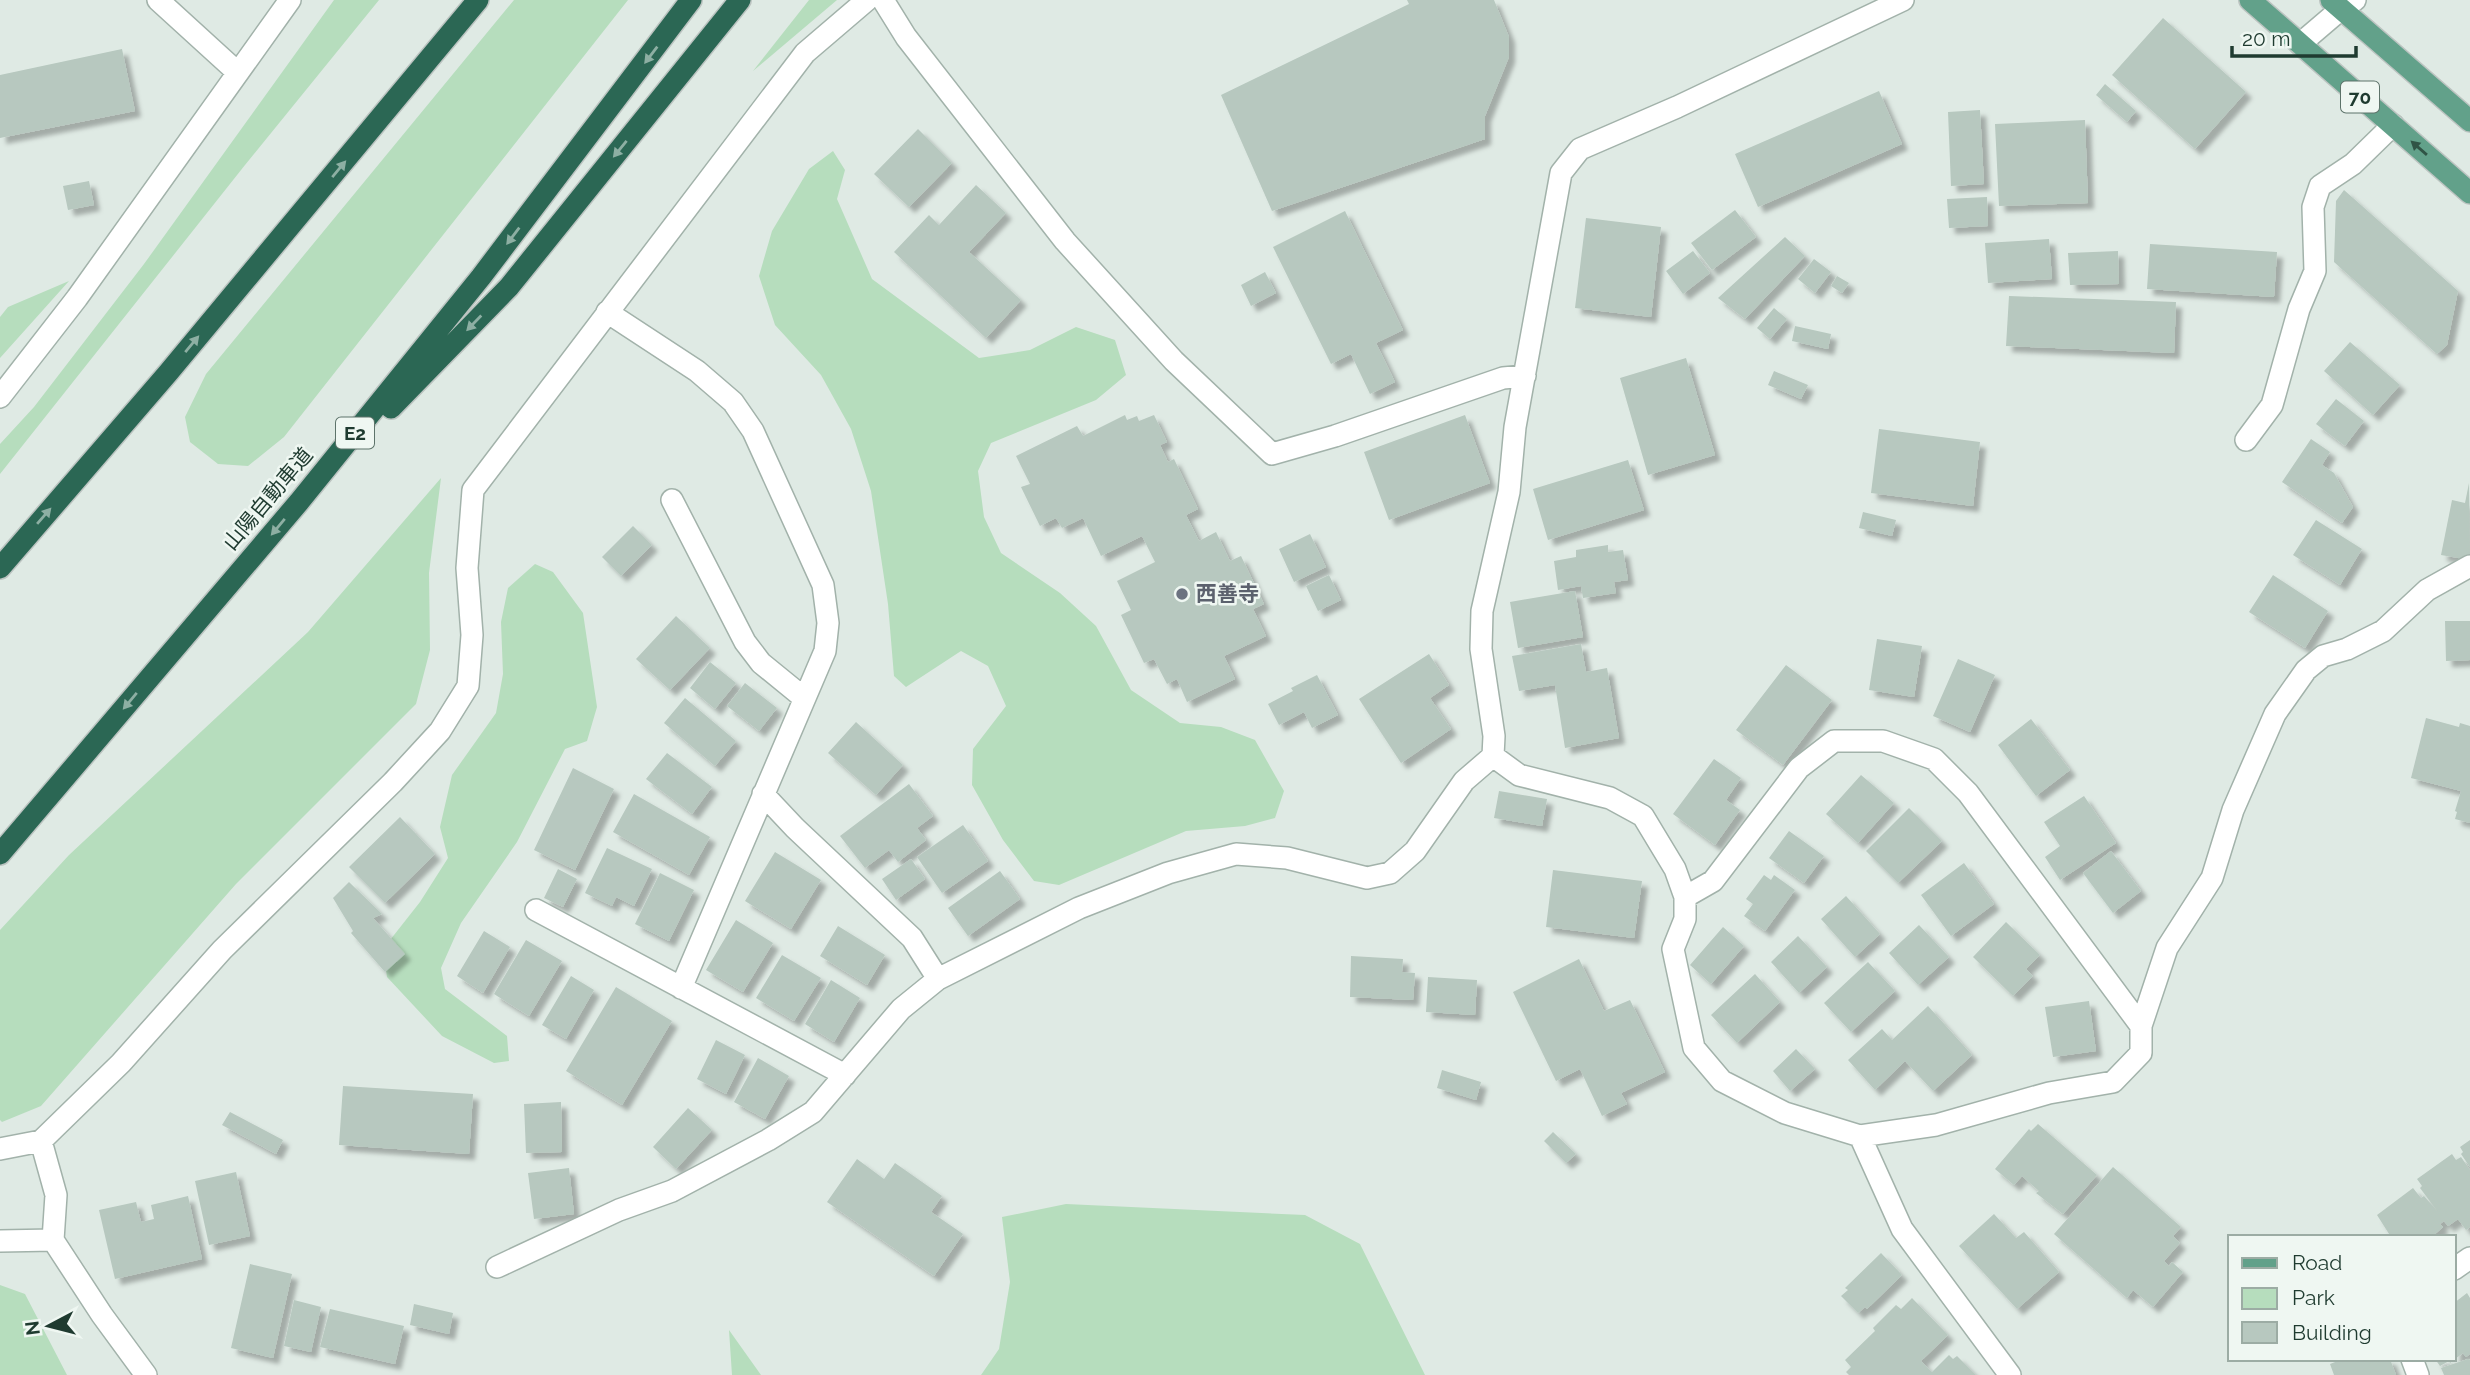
<svg xmlns="http://www.w3.org/2000/svg" width="2470" height="1375" font-family="Raleway,'Noto Sans JP',sans-serif">
<style>
.green{fill:#b6ddbd}
.building{fill:#b7c8bf;filter:url(#shadow)}
.lines{fill:none;stroke-linecap:round;stroke-linejoin:round}
.minor-casing{stroke:#a2b2aa;stroke-width:24}
.primary-casing{stroke:#bcc4c1;stroke-width:24}
.motorway-casing{stroke:#bcc4c1;stroke-width:24}
.minor{stroke:#fff;stroke-width:21}
.primary{stroke:#62a18a;stroke-width:21}
.motorway{stroke:#2b6754;stroke-width:21}
.oneway{fill:#8dafa3}
.oneway2{fill:#305446}
.worship-dot{fill:#6b7280;stroke:#eff7f2;stroke-width:2.5}
.labels{text-anchor:middle;stroke-width:5;stroke-linejoin:round;paint-order:stroke}
.shield{fill:#eff7f2;stroke:#5d736a;stroke-width:2}
.shield-label{font-size:19px;font-weight:bold;fill:#1f3b30}
.street-label{font-size:21px;fill:#1f3b30;stroke:#eff7f2}
.worship-label{font-size:21px;font-weight:bold;fill:#5b616d;stroke:#eff7f2;text-anchor:start}
</style>
<defs>
<filter id="shadow"><feDropShadow dx="6" dy="6" stdDeviation="2" flood-color="#0004"/></filter>
</defs>
<rect width="100%" height="100%" fill="#dfeae4"/>
<!-- green -->
<path class="green" d="M334,0H379L245,165L0,474V444L34,407L144,264Z
M514,0H628L284,437L248,466L218,464L190,442L185,417L206,374Z
M809,0H837L753,71Z
M833,151L845,170L837,199L872,279L979,358L1030,350L1076,327L1115,340L1126,375L1096,400L991,443L978,471L984,517L1001,553L1060,593L1096,626L1131,690L1180,723L1221,727L1255,740L1284,791L1275,818L1245,826L1186,831L1059,885L1034,881L1003,840L972,785L973,749L1006,706L988,666L961,651L906,687L894,676L888,604L871,491L851,429L821,375L775,325L759,276L772,231L809,169Z
M69,281L0,358V317L8,307Z
M441,478L429,573L430,650L416,704L236,884L41,1106L2,1122L0,1120V930L69,855L308,632Z
M535,564L553,572L583,613L597,707L587,741L565,749L517,842L461,923L441,968L445,989L507,1036L509,1061L494,1063L442,1036L387,977L383,949L420,902L448,858L440,827L452,775L496,713L503,674L501,622L508,588Z
M1066,1204L1305,1215L1360,1244L1425,1375H981L999,1349L1010,1282L1002,1217Z
M0,1285L25,1294L67,1375H0Z
M729,1330L761,1375H732Z"/>
<!-- building -->
<path class="building" d="M1407,0H1494L1509,37V57L1485,116V139L1272,211L1221,95L1409,4Z
M2163,18L2246,92L2195,149L2112,75Z
M122,49L135,111L0,138V75Z
M2105,84L2136,111L2127,122L2096,95Z
M1879,91L1902,144L1758,207L1735,154Z
M1980,110L1984,184L1951,186L1948,112Z
M2085,120L2088,203L1999,206L1995,124Z
M918,129L952,163L909,207L874,174Z
M89,181L94,205L68,210L63,186Z
M976,185L1006,213L969,252L1021,300L986,338L894,252L929,215L939,225Z
M2344,190L2458,291L2447,345L2437,354L2334,262L2336,201Z
M1987,197L1988,226L1949,228L1947,199Z
M1735,210L1756,237L1712,270L1691,243Z
M1345,211L1403,330L1376,343L1395,382L1370,394L1351,354L1331,364L1273,247Z
M1586,218L1661,227L1651,317L1575,308Z
M1785,237L1805,256L1745,319L1718,298Z
M2049,239L2052,279L1988,283L1985,243Z
M2150,244L2277,252L2274,297L2147,289Z
M1693,251L1710,273L1683,294L1666,271Z
M2118,251L2119,284L2070,285L2068,253Z
M1814,259L1831,272L1815,293L1798,279Z
M1265,272L1276,293L1251,306L1241,285Z
M1837,276L1849,283L1842,293L1831,286Z
M2009,296L2176,302L2174,353L2006,346Z
M1774,308L1787,319L1770,339L1757,328Z
M1795,326L1831,334L1828,349L1792,341Z
M2350,342L2400,385L2373,415L2324,371Z
M1686,358L1715,455L1648,475L1620,378Z
M1774,371L1808,385L1801,399L1768,385Z
M2336,399L2364,421L2345,446L2316,424Z
M1125,415L1127,420L1137,416L1139,421L1154,415L1167,442L1160,445L1168,462L1174,459L1198,509L1186,515L1199,541L1216,532L1230,561L1241,556L1264,604L1253,609L1266,636L1224,656L1235,679L1187,702L1177,679L1167,684L1154,659L1144,663L1121,615L1131,610L1117,581L1155,562L1142,536L1101,556L1083,518L1062,528L1056,518L1040,526L1021,487L1030,484L1016,456L1077,426L1083,436Z
M1465,415L1490,483L1389,520L1364,452Z
M1879,429L1980,442L1973,506L1871,493Z
M2311,439L2330,452L2322,465L2334,473L2353,507L2342,523L2282,482Z
M1628,460L1644,510L1548,540L1533,489Z
M2469,483L2470,560L2441,555L2452,500L2465,503Z
M1863,512L1896,520L1892,536L1859,528Z
M2316,520L2362,549L2340,585L2293,555Z
M633,526L652,545L621,576L602,557Z
M1310,534L1326,567L1294,582L1279,549Z
M1608,545V552L1623,550L1628,580L1614,582L1616,593L1583,598L1581,586L1558,590L1554,561L1576,557V550Z
M1329,575L1341,600L1318,611L1306,586Z
M2273,575L2328,611L2305,648L2249,612Z
M1575,591L1583,637L1518,648L1510,602Z
M676,616L710,648L670,690L636,659Z
M2445,621H2470V660L2446,661Z
M1877,639L1922,646L1914,697L1869,690Z
M1581,644L1586,672L1607,668L1619,738L1565,748L1555,685L1519,691L1512,656Z
M1429,654L1449,685L1430,698L1451,729L1401,763L1359,699Z
M1958,659L1995,675L1970,732L1933,716Z
M710,662L736,683L715,709L690,688Z
M1786,665L1832,700L1783,765L1736,730Z
M1317,675L1338,715L1312,728L1304,712L1279,725L1268,704L1293,691L1291,688Z
M745,683L777,708L759,731L727,706Z
M685,698L736,741L715,766L664,723Z
M2426,718L2459,727L2460,723L2470,726V823L2455,819L2457,812L2455,811L2461,791L2411,778Z
M2031,719L2070,770L2036,796L1998,745Z
M856,722L903,765L876,795L828,753Z
M667,753L712,787L692,814L646,779Z
M1714,759L1741,778L1726,800L1740,810L1715,845L1673,814Z
M573,768L614,789L575,870L534,850Z
M1861,775L1894,803L1858,843L1826,814Z
M909,784L933,816L917,828L926,840L898,862L889,850L865,868L840,836Z
M1499,791L1547,799L1542,826L1494,818Z
M634,794L710,837L689,875L613,832Z
M2084,796L2116,843L2060,880L2045,857L2060,846L2044,822Z
M1909,808L1942,841L1898,883L1866,851Z
M400,817L435,854L385,903L349,867Z
M963,825L988,861L942,893L917,857Z
M1789,831L1824,856L1804,883L1769,858Z
M607,848L652,869L634,906L616,897L612,906L585,893Z
M2111,851L2141,891L2113,913L2083,873Z
M775,852L821,880L791,929L745,901Z
M911,859L925,879L896,900L882,879Z
M1964,863L1994,904L1951,936L1921,895Z
M558,869L577,879L563,907L544,898Z
M1553,870L1642,881L1634,938L1546,927Z
M1000,871L1020,899L968,936L948,908Z
M660,873L694,890L669,941L635,924Z
M1764,875L1771,880L1774,875L1795,890L1765,931L1744,916L1753,904L1746,899Z
M349,882L382,914L373,918L405,954L385,972L351,933L353,931L333,898Z
M1846,896L1880,934L1855,957L1821,919Z
M736,920L773,943L743,992L706,970Z
M2006,922L2040,955L2026,969L2033,976L2013,996L1973,957Z
M1919,925L1949,957L1918,985L1889,953Z
M838,926L885,955L867,985L820,956Z
M1723,927L1744,946L1711,984L1690,965Z
M484,931L510,947L483,993L457,976Z
M1798,936L1827,967L1799,993L1771,962Z
M526,940L562,961L529,1016L494,994Z
M782,955L821,978L794,1021L756,998Z
M1351,956L1403,959L1402,972L1415,973L1413,1000L1350,997Z
M1579,959L1604,1011L1630,1000L1665,1072L1621,1093L1627,1104L1602,1116L1580,1069L1556,1081L1513,992Z
M1868,962L1895,991L1851,1032L1824,1003Z
M1755,974L1780,1002L1737,1043L1711,1015Z
M571,976L594,990L566,1039L542,1025Z
M1428,977L1477,980L1475,1015L1426,1012Z
M831,980L860,998L834,1042L805,1024Z
M616,987L672,1021L622,1105L566,1071Z
M2089,1001L2096,1051L2053,1057L2045,1007Z
M1928,1006L1972,1055L1933,1091L1905,1061L1875,1090L1848,1060L1882,1029L1892,1040Z
M716,1040L745,1055L726,1094L697,1079Z
M1796,1049L1815,1069L1790,1091L1773,1071Z
M758,1058L789,1076L765,1119L734,1102Z
M1442,1070L1481,1082L1476,1100L1437,1088Z
M343,1086L473,1094L469,1154L339,1145Z
M561,1102L562,1152L526,1153L524,1104Z
M688,1108L712,1130L676,1169L653,1147Z
M230,1112L283,1140L276,1154L222,1125Z
M2038,1124L2097,1175L2063,1214L2036,1193L2039,1191L2022,1176L2014,1185L1995,1169L2029,1129L2031,1131Z
M1553,1132L1576,1154L1566,1163L1544,1141Z
M2470,1140V1167L2461,1154L2463,1152L2460,1147Z
M2452,1154L2456,1160L2461,1157L2470,1170V1227L2466,1230L2458,1219L2448,1226L2444,1221L2440,1224L2443,1227L2435,1234L2437,1237H2391L2377,1215L2413,1188L2421,1198L2424,1196L2438,1212L2420,1188L2422,1186L2417,1179Z
M857,1159L884,1179L895,1163L942,1196L931,1212L963,1234L934,1276L827,1202Z
M2113,1167L2181,1227L2173,1236L2180,1243L2164,1261L2169,1266L2172,1262L2183,1272L2153,1307L2133,1290L2127,1298L2054,1234Z
M569,1168L574,1214L534,1219L528,1173Z
M236,1172L250,1236L209,1245L195,1181Z
M188,1196L202,1259L115,1279L99,1210L136,1202L141,1222L154,1219L151,1205Z
M1994,1214L2016,1238L2024,1232L2059,1272L2017,1309L1959,1246Z
M1881,1253L1902,1275L1867,1309L1865,1307L1858,1313L1841,1296L1848,1290L1845,1288Z
M250,1264L292,1274L273,1358L231,1348Z
M2467,1293L2470,1298V1354L2466,1357L2463,1353L2450,1363L2449,1361L2440,1366L2435,1359H2454V1303Z
M1912,1298L1948,1335L1921,1361L1932,1372L1949,1355L1953,1359L1957,1356L1976,1375H1849L1846,1372L1851,1367L1845,1360L1875,1331L1873,1328L1896,1305L1901,1309Z
M294,1300L321,1307L311,1352L284,1346Z
M414,1304L453,1313L449,1334L410,1325Z
M330,1309L404,1326L395,1364L320,1347Z
M2343,1359H2390L2396,1375H2334L2330,1364Z
M2468,1359L2470,1360V1375H2444L2441,1368Z"/>
<g class="lines">
<defs>
<path id="minor" d="M158,0L237,72
M883,0L906,37L1065,241L1174,361L1272,454L1335,436L1503,378L1525,376
M2300,44L2341,9L2355,0
M607,312L697,371L733,402L753,431L823,585L828,623L825,651L681,988
M0,397L77,298L290,0
M2246,440L2272,405L2299,309L2315,271L2313,207L2320,186L2353,164L2393,125
M672,500L745,642L761,663L804,698
M1493,756L1519,775L1610,798L1643,816L1675,869L1685,897V919L1673,949L1694,1048L1722,1081L1785,1113L1860,1136L1936,1125L2049,1093L2113,1082L2141,1053V1026L1968,793L1934,759L1883,741H1834L1799,768L1713,881L1685,897
M763,794L795,828L912,938L938,979
M536,910L845,1075
M2141,1026L2167,948L2212,878L2233,810L2275,714L2306,670L2323,656L2347,649L2383,631L2427,590L2470,566
M1860,1136L1902,1229L2010,1375
M41,1141L121,1063L222,950L393,782L440,731L468,686L472,635L467,568L473,490L805,53L867,0
M0,1149L41,1141L56,1195L53,1240L0,1241
M53,1240L102,1315L146,1375
M497,1267L619,1210L672,1191L768,1140L813,1112L901,1009L938,979L1079,908L1168,873L1236,854L1287,858L1367,878L1390,873L1415,851L1464,781L1493,756L1494,736L1481,649L1482,611L1509,492L1515,427L1561,173L1580,149L1677,107L1903,0
M2454,1269L2470,1258
M2412,1359L2418,1375"/>
<path id="primary" d="M2250,0L2470,193
M2331,0L2470,121"/>
<path id="motorway" d="M391,408L509,287L740,0
M0,568L168,373L478,0
M0,854L299,502L481,277L691,0"/>
</defs>
<!-- minor casing -->
<use href="#minor" class="minor-casing"/>
<!-- primary casing -->
<use href="#primary" class="primary-casing"/>
<!-- motorway casing -->
<use href="#motorway" class="motorway-casing"/>
<!-- minor -->
<use href="#minor" class="minor"/>
<!-- primary -->
<use href="#primary" class="primary"/>
<!-- motorway -->
<use href="#motorway" class="motorway"/>
</g>
<!-- one-way arrows -->
<defs><path id="oneway-solid" d="M-6-.8H1V-3.2L6.5 0L1 3.2V.8H-6Z" transform="scale(1.75)"/></defs>
<g class="oneway">
<use href="#oneway-solid" transform="translate(651 55) rotate(127)"/>
<use href="#oneway-solid" transform="translate(620 149) rotate(129)"/>
<use href="#oneway-solid" transform="translate(339 169) rotate(-50)"/>
<use href="#oneway-solid" transform="translate(513 236) rotate(127)"/>
<use href="#oneway-solid" transform="translate(474 323) rotate(134)"/>
<use href="#oneway-solid" transform="translate(192 344) rotate(-50)"/>
<use href="#oneway-solid" transform="translate(44 516) rotate(-49)"/>
<use href="#oneway-solid" transform="translate(278 527) rotate(130)"/>
<use href="#oneway-solid" transform="translate(130 701) rotate(130)"/>
</g>
<use class="oneway2" href="#oneway-solid" transform="translate(2419 148) rotate(-139)"/>
<!-- markers -->
<circle class="worship-dot" cx="1182" cy="594" r="7"/>
<g class="labels">
<!-- shield labels -->
<g class="shield">
<rect x="2341" y="81.5" width="38" height="31" rx="5"/>
<rect x="336" y="417.5" width="38" height="31" rx="5"/>
</g>
<g class="shield-label">
<text x="2360" y="104">70</text>
<text x="355" y="440">E2</text>
</g>
<!-- street labels -->
<g class="street-label">
<text transform="translate(268 499) rotate(-50)" y="7">山陽自動車道</text>
</g>
<!-- worship labels -->
<g class="worship-label">
<text x="1196" y="601">西善寺</text>
</g>
</g>
<!-- legend -->
<rect x="2228" y="1235" width="228" height="126" fill="#eff7f2" stroke="#9caca4" stroke-width="2"/>
<rect x="2242" y="1258" width="35" height="10" fill="#62a18a" stroke="#9caca4" stroke-width="2"/>
<text x="2292" y="1270" font-size="21" fill="#1f3b30">Road</text>
<rect x="2242" y="1288" width="35" height="21" fill="#b6ddbd" stroke="#9caca4" stroke-width="2"/>
<text x="2292" y="1305" font-size="21" fill="#1f3b30">Park</text>
<rect x="2242" y="1322" width="35" height="21" fill="#b7c8bf" stroke="#9caca4" stroke-width="2"/>
<text x="2292" y="1340" font-size="21" fill="#1f3b30">Building</text>
<!-- north arrow -->
<g transform="translate(49 1326) rotate(263)" stroke="#eff7f2" stroke-width="5" paint-order="stroke">
<path d="M0-5L12 26L0 18L-12 26Z" fill="#1f3b30"/>
<text y="-10" font-size="19" font-weight="bold" text-anchor="middle" fill="#1f3b30">N</text>
</g>
<!-- scale -->
<path d="M2232 46v10h124v-10" fill="none" stroke="#1f3b30" stroke-width="3.5"/>
<text x="2242" y="46" font-size="21" fill="#1f3b30" stroke="#eff7f2" stroke-width="5" paint-order="stroke">20 m</text>
</svg>
